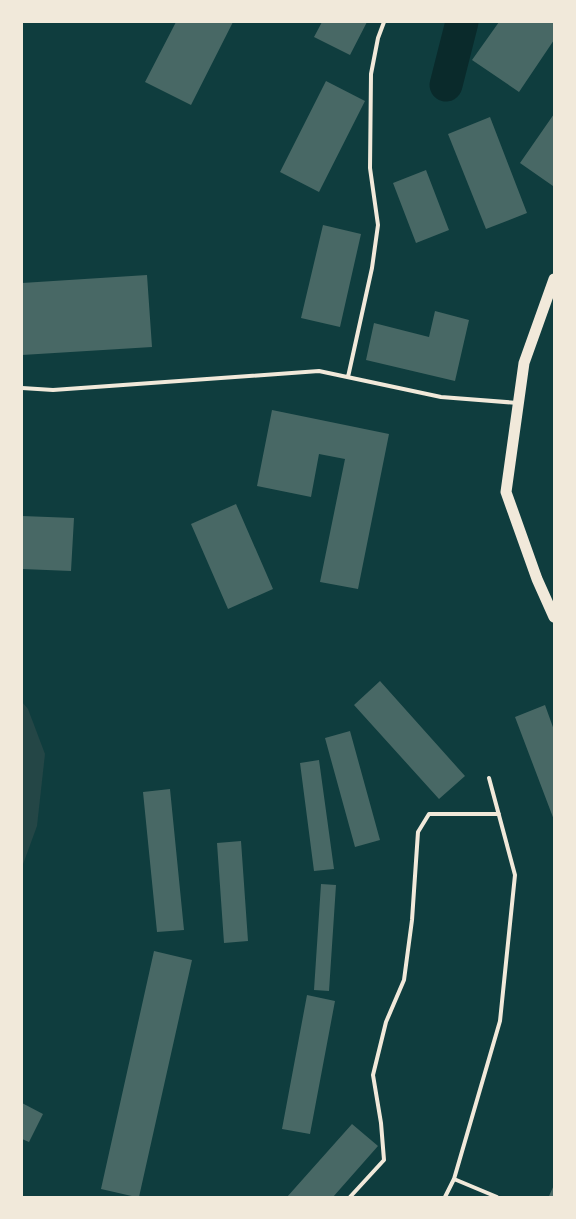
<svg xmlns="http://www.w3.org/2000/svg" width="576" height="1219" font-family="Inter,sans-serif">
<style>
.green{fill:#244646}
.lines{fill:none;stroke-linecap:round;stroke-linejoin:round}
.river{stroke:#0a2a2b;stroke-width:33}
.building{fill:#486865}
.minor{stroke:#f1e9da;stroke-width:4}
.trunk{stroke:#f1e9da;stroke-width:11}
</style>
<rect width="100%" height="100%" fill="#0f3d3e"/>
<!-- green -->
<path class="green" d="M22,702L28,709L45,754L37,826L22,867Z"/>
<g class="lines">
<!-- river -->
<path class="river" d="M446,85L462,22"/>
</g>
<!-- building -->
<path class="building" d="M176,22H233L191,105L145,82Z
M322,22H367L350,55L314,37Z
M499,22H554V40L519,92L472,60Z
M326,81L365,101L319,192L280,172Z
M554,114V185L553,186L520,163Z
M490,117L527,213L486,229L448,134Z
M426,170L449,230L416,243L393,183Z
M323,225L361,234L340,327L301,318Z
M147,275L152,347L22,355V283Z
M435,311L469,320L455,381L366,360L374,323L429,337Z
M272,410L389,434L358,589L320,582L345,459L319,454L311,497L257,486Z
M236,504L273,589L228,609L191,524Z
M22,516L74,518L71,571L22,569Z
M380,681L465,776L439,799L354,705Z
M545,705L554,730V820L515,717Z
M350,731L380,840L355,847L325,738Z
M319,760L334,869L314,871L300,763Z
M170,789L184,930L157,932L143,792Z
M241,841L248,941L224,943L217,843Z
M321,884L336,885L329,991L314,990Z
M154,951L192,960L139,1197H136L101,1189Z
M307,995L335,1001L310,1134L282,1129Z
M22,1103L43,1114L29,1142L22,1139Z
M352,1124L378,1146L333,1197H287Z
M554,1185V1197H551L549,1196Z"/>
<g class="lines">
<!-- minor -->
<path class="minor" d="M348,377L372,268L378,225L370,168L371,74L378,38L384,22
M22,388L53,390L319,371L441,397L518,403
M454,1179L497,1197
M350,1197L384,1160L381,1123L373,1075L386,1022L404,980L412,920L418,832L429,814H499
M445,1197L454,1179L500,1021L515,875L489,778"/>
<!-- trunk -->
<path class="trunk" d="M554,279L524,363L506,492L537,579L554,617"/>
</g>
<!-- border -->
<rect width="576" height="1219" fill="none" stroke="#f1e9da" stroke-width="46"/>
</svg>
